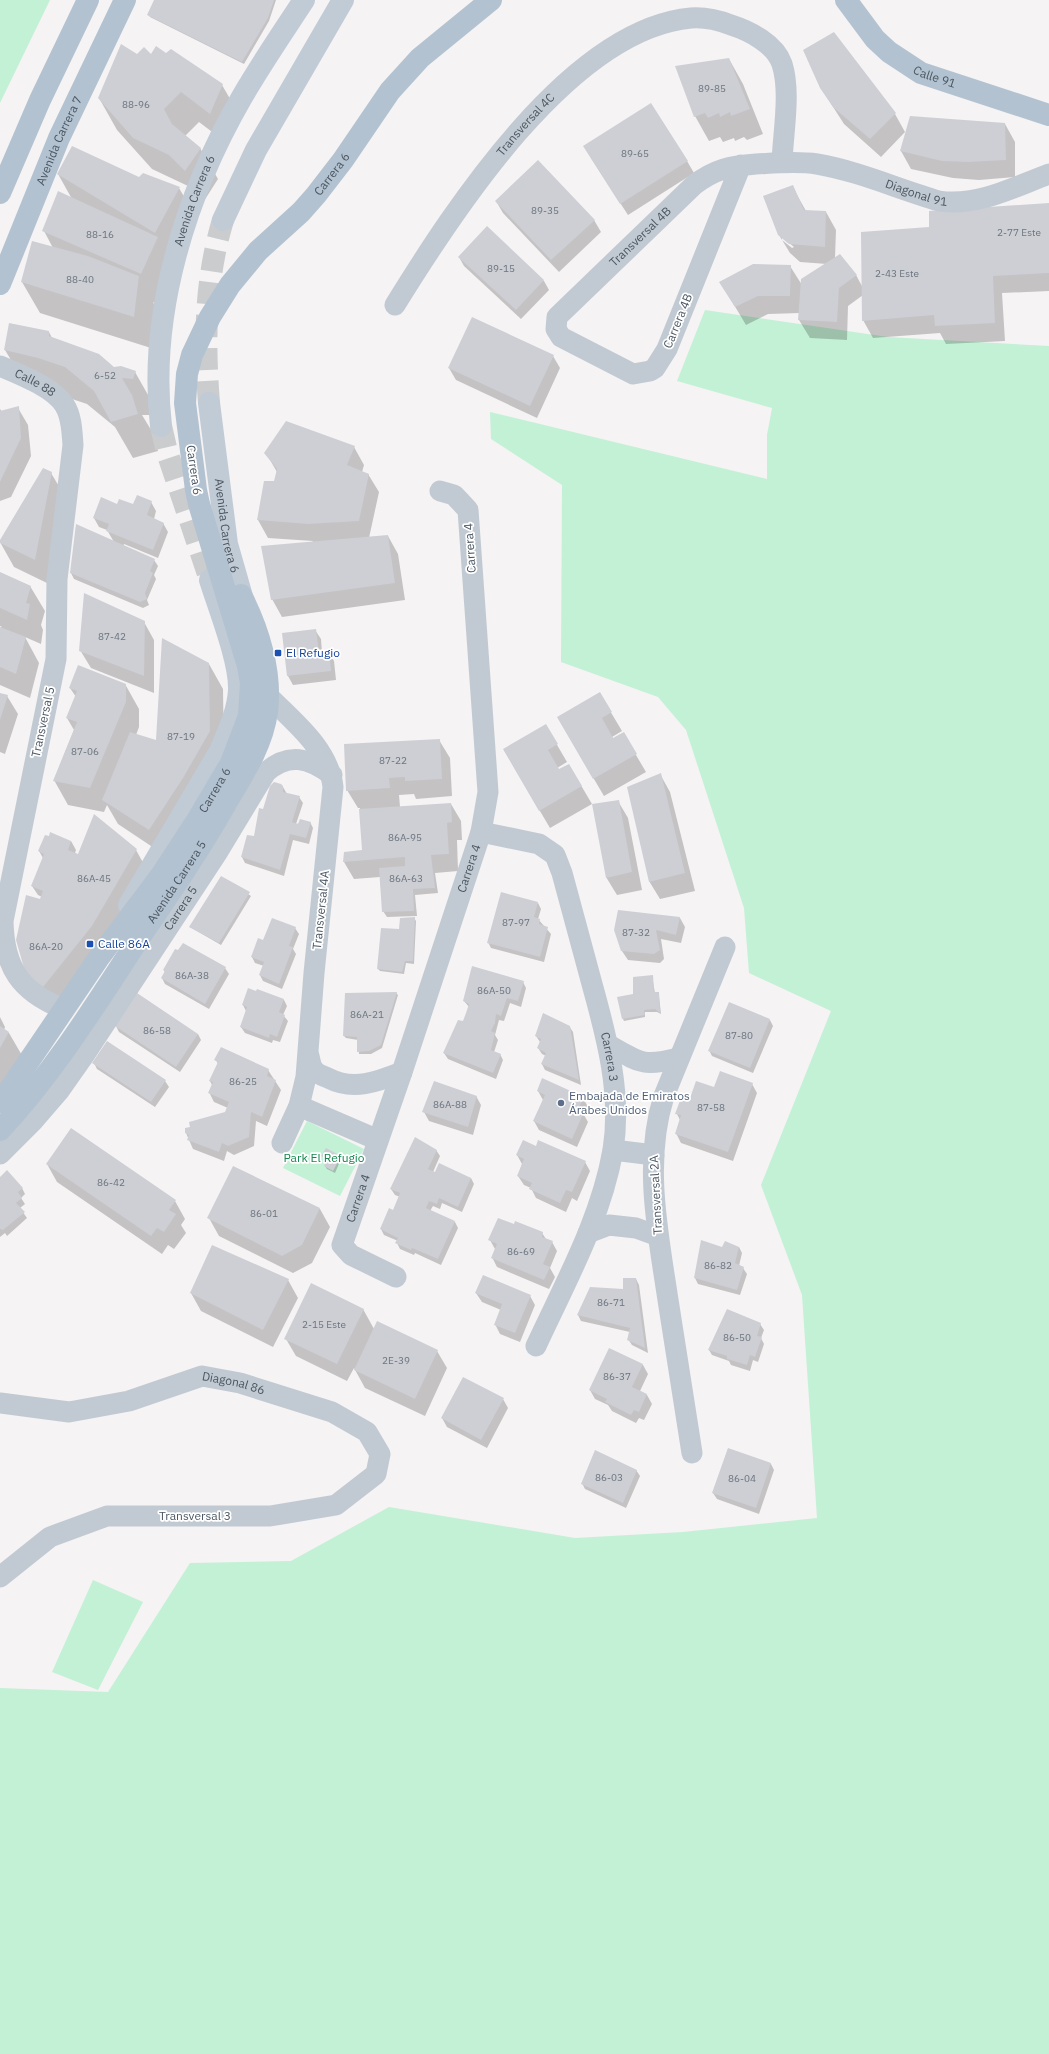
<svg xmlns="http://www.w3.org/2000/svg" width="1049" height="2054" font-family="'IBM Plex Sans',sans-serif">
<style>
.green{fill:#c3f1d5}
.shadow{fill:#0003;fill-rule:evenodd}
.building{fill:#cdcfd5}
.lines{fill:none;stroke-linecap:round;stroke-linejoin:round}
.secondary-tunnel{stroke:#caccce;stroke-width:22;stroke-dasharray:22 11;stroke-linecap:butt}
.minor{stroke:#c1cad2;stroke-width:21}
.secondary{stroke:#c1cbd6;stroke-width:22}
.primary{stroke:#b3c2d1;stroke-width:22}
.transit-dot{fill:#1a4fb4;stroke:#fff;stroke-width:1.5}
.service-dot{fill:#5c6f8a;stroke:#fff;stroke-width:1.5}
.labels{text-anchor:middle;stroke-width:3.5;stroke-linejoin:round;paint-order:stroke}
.number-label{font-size:10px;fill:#6b747e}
.street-label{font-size:12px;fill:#4a5661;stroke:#fff}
.transit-label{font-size:12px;fill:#164399;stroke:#fff;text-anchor:start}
.service-label{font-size:12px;fill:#4e5e75;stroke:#fff;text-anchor:start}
.park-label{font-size:12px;fill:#17864f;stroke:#fff}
</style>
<rect width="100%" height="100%" fill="#f5f3f3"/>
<!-- green -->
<path class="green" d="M0,0H50L0,103Z
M705,310L888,337L1049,346V2054H0V1688L108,1692L190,1563L291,1561L389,1507L575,1538L683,1532L817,1518L802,1295L761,1185L831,1011L749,973L744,908L686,730L658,697L561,662L562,485L491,439L490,412L767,479V435L772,408L677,381Z
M307,1121L364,1149L340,1196L283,1168Z
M93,1580L143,1602L98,1690L52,1672Z"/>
<!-- shadow -->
<path class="shadow" d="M155,0H276L269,21L244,64L150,17L148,14Z
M137,55L151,56L222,85L240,116L228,144L199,122L185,136L200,148L218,179L204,201L188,186L152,169L117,130L99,98Z
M729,59L743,84L763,134L747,140L744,137L735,141L734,138L723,142L720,137L709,141L695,116Z
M821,88L895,114L905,132L881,157L844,124Z
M1005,124L1015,142V177L979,180L953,178L911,169L901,151Z
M591,158L687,161L694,173L628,215Z
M58,174L140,179L179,188L197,219L158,305L153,302L156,308L151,348L40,313L22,282L53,248L44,231L72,199Z
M792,186L806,211L826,212L836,230L835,258L856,275L863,288L930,228L1049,204V291L1002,293L1005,341L946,344L940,333L873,338L863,320V295L848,306L847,340L810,338L799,320L800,313L768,314L746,325L721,283L790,266L802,285L827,264L800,262L790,253L779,235ZM782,237L794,247L792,248L782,240Z
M496,201L594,220L601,232L559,272L503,213Z
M487,228L544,281L549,290L521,319L464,266L459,257Z
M49,332L52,338L114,368L135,372L156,409L154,415H142L153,433L158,451L133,458L115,427L87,404L60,395L27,387L5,350Z
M553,356L560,368L537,418L456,380L449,368Z
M18,408L28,425L31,456L11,497L0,501V409L2,412Z
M354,447L364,465L362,472L368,474L379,492L369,538L388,536L398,554L405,600L282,617L272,599L313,541L268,538L258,520L265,482H275L277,472L266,453Z
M51,473L66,498L49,584L14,567L0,542Z
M151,502L156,511L154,519L163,523L168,532L158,558L124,544L123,546L154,560L158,566L154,575L156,579L147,600L149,605L143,608L74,579L71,573L114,542L107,530L99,527L94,518L118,505L134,506Z
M0,573L30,586L45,611L41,625L43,630L41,644L25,637L39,663L30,698L0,685V628L2,627L0,626Z
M144,622L154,640V693L91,668L80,650Z
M315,630L321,639L322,653L328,652L334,661L336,680L293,685L288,676L283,634Z
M209,664L223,689L224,756L163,854L118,824L107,805L104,812L68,805L54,780L74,730L67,718L76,697L70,688L125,684L139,709V727L136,735L157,742Z
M0,694L7,696L18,714L5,754L0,752Z
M600,694L622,731L612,737L613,739L623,733L646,772L604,796L558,718Z
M546,726L567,762L557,768L559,771L569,765L592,804L550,828L504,750Z
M439,740L450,758L452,796L416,799L414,794L399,795L400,807L451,804L461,821L462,840H457L458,871L435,873L438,893L415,895L417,916L387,917L383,911L380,877L354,879L344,862L363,851L360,808H358L347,790Z
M660,774L670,792L695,891L660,899L649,881Z
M283,787L287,794L299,797L303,803L296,824L310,822L313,828L309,844L293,840L284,876L245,863L242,857L248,836L255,837L264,810Z
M618,801L628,818L642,890L617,895L606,877Z
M71,841L76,850L75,853L78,856L136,850L146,868L102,944L58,1011L41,999L42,897L38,895L32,886L43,858L39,851Z
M221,877L251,896L221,945L190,927Z
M538,903L541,909L538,919L551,934L544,962L491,948L488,942Z
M414,918L416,921L414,964L406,963L404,974L380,971L378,969L400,930Z
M680,918L685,927L681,943L661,939L664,959L660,963L628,960L622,951L615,930Z
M295,928L299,934L293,949L296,954L282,989L263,981L260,975L264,966L255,963L252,957L264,941Z
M225,968L229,974L209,1009L165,984L162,978L165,973L164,970Z
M652,976L655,993H658L659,996L661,1014L657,1012H645V1017L624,1021L623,1019L634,995Z
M523,982L526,988L521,1007L510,1003L504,1021L499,1020L495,1035L498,1040L494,1052L500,1054L503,1060L496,1079L448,1059L444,1053L464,1022L469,1007L464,1001Z
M257,992L284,1000L287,1006L283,1015L288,1021L280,1042L273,1040L272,1043L245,1033L241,1027L246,1011L243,1005Z
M396,993L398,995L382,1048L371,1054H359L358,1040L346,1038L344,1036Z
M0,1017L5,1027L4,1030L9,1033L27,1064L0,1107Z
M770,1020L773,1026L753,1073L712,1056L709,1050Z
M116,1026L198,1034L201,1040L180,1072L119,1032Z
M569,1026L573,1032L581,1085L545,1070L542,1064L546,1056L542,1054L538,1048L540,1042L536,1036Z
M216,1060L268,1070L281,1090L267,1126L256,1121L254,1146L234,1155L227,1151L224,1161L193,1149L186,1133L226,1113L228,1108L214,1102L209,1092L212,1085L210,1081L218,1064Z
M94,1063L165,1081L169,1087L155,1107L97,1069Z
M752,1084L757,1093L733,1161L681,1143L676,1133L680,1120L677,1114L690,1103L715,1088Z
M538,1091L583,1098L588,1107L584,1115L588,1122L577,1147L539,1130L534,1121L543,1100Z
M476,1096L481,1105L473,1135L429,1121L424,1112Z
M536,1147L585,1162L590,1171L577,1201L572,1198L566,1212L536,1198L531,1188L524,1185L518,1176L522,1164L517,1155Z
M436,1150L440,1156L433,1172L471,1178L474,1184L462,1212L442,1203L440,1209L433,1206L430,1211L455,1222L458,1228L441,1265L415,1253L414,1255L400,1249L397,1243L398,1241L384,1235L381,1229L390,1210L394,1212L400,1197L395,1195L391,1189Z
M322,1156L340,1157L341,1159L335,1173L327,1169L325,1166L328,1161Z
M47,1164L175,1201L185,1219L181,1225L186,1233L174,1249L168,1245L162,1254L57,1182Z
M234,1167L320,1209L330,1227L312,1263L293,1273L219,1236L209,1218Z
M0,1178L22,1188L25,1194L21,1198L25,1204L20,1208L27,1218L7,1236L5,1233L0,1237Z
M514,1226L542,1233L546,1239L552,1242L557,1251L550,1268L555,1277L549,1289L497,1267L492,1257L495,1249L490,1240Z
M739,1247L742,1253L739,1266L743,1268L747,1274L740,1295L698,1284L695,1278L723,1248Z
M636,1279L639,1285L648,1353L632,1345L628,1339L630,1332L581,1321L578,1315L624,1290Z
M288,1280L298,1298L273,1347L201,1311L191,1293Z
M476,1293L530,1296L535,1305L520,1342L500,1334L495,1324L501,1310L482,1302Z
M363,1309L374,1329L437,1351L447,1368L425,1416L365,1388L354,1368L347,1381L296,1356L286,1339Z
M760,1324L764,1330L761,1338L764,1344L758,1362L753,1360L750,1371L731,1365L729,1361L712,1355L709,1350Z
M610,1349L643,1365L648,1374L640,1391L647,1395L652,1404L644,1420L639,1418L636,1423L612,1411L608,1405L595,1399L590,1390Z
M503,1399L508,1408L487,1448L447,1427L442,1418Z
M728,1449L771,1464L774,1470L759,1514L717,1499L713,1493Z
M636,1470L640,1476L626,1508L585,1489L582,1483Z"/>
<!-- building -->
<path class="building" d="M154,0H274L268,18L242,62L147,15Z
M834,32L896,113L870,139L833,107L820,88L803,50Z
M121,44L137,54L144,47L151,54L156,46L166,53L171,49L223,84L210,114L181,92L164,109L172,124L201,148L185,171L169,155L133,138L98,98Z
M729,58L750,109L731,116L730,112L720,117L719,113L708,118L705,113L694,117L675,66Z
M651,103L688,161L620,204L583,146Z
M910,116L1005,123L1006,160L968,162L942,161L900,151Z
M72,146L139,177L143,173L180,187L155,233L57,174Z
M538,160L595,220L551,260L495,201Z
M793,185L804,210L826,211L825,247L789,244L778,235L763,196Z
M58,191L158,237L141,274L42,231Z
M1049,203V273L993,276L995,323L935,326L934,315L862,321L861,232L929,227V211Z
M487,226L544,280L516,310L458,257Z
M32,241L88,256L139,276L134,317L21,282Z
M840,254L857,275L839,288L837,322L798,320L801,279Z
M753,264L791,265L790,296H758L735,307L719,282Z
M472,317L554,355L530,406L448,368Z
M9,323L49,331V336L99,354L114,367L121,366L136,371L133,379L122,378L132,395L138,414L111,422L94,391L65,367L38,358L4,350Z
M19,406L21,438L0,482V411Z
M286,421L355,446L347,465L369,474L359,521L308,524L257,520L264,481H274L277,469L264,453Z
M43,468L52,472L35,560L0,543V540Z
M137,495L152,501L147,515L164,523L153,550L106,531L109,524L93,518L101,497L117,504L119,499L133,504Z
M76,524L155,559L150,571L153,573L145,593L147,599L140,602L70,573Z
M388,535L395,583L271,600L261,546Z
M0,572L31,586L26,603L30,604L27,620L0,608Z
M84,593L145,621L144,676L79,651Z
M0,627L26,637L16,674L0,667Z
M316,629L319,652L329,651L331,671L287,676L282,633Z
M162,638L209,663L210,731L183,778L149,830L102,800L130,732L156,740Z
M78,665L126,684V702L90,788L53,781L77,722L66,718L77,691L69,688Z
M600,692L612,712L602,718L613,738L624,732L637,754L593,779L557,717Z
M0,693L8,695L0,720Z
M546,724L558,744L548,750L559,769L569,764L582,786L539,811L503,749Z
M440,739L442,779L405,781V777L389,778L390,788L346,791L344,744Z
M661,773L685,873L649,882L627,787Z
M274,782L281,784L283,786V792L300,796L292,822L298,824L300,819L311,822L306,838L290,834L280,870L241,857L247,835L254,836L259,808L263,809L270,786Z
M619,800L632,872L606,878L592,804Z
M451,803L452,822L447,823L449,854L431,855L435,888L413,889L414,911L382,912L379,868L405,866V857L343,862L344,852L362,850L359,809Z
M94,814L137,849L92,926L43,987L26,975L16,940L26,895L40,899L43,891L31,886L44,854L38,851L45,835L49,836L50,832L71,841L68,850L78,854Z
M221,876L250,892L219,943L189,927Z
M501,892L538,902L534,917L540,919L539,924L548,927L540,957L487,943Z
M618,910L680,917L676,935L656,930L660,950L654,954L621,951L614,930Z
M415,917L413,961H405L402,972L377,969L381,928L399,929L400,918Z
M272,918L296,927L289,946L293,947L279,984L259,975L264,962L251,957L258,938L263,940Z
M183,943L226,967L205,1004L161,978L165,971L163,970L175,949L178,950Z
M472,966L524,981L518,1001L507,998L501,1016L496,1014L495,1023L491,1031L495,1033L491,1050L501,1054L493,1073L443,1053L458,1020L463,1021L466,1013L469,1004L463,1001Z
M653,975L654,992H659L660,1013L655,1009L644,1010L645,1015L622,1019L617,997L633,994V977Z
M248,988L256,991L257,989L284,999L279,1012L285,1015L277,1037L270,1034L269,1038L240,1027L247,1007L242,1005Z
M397,992L381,1045L369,1051L357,1052V1037L343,1036L345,993Z
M137,993L198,1034L176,1067L115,1026Z
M729,1002L770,1019L750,1068L708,1051Z
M543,1013L570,1026L579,1080L541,1064L546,1053L537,1048L541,1039L535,1036Z
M0,1026L9,1032L0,1048Z
M107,1041L166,1080L151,1102L92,1063Z
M221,1047L269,1069L267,1076L276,1080L262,1117L251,1112L249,1137L228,1146L222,1143L219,1152L187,1140L189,1135L185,1133V1128L190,1127L189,1122L225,1112L229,1102L208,1093L213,1082L209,1081L218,1062L214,1060Z
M720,1071L753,1083L728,1152L675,1134L681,1115L675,1114L681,1098L689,1101L696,1081L714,1087Z
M542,1078L584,1097L578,1109L584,1112L572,1139L533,1121L545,1095L537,1091Z
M434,1081L477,1096L468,1127L422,1112Z
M71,1128L176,1200L169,1210L176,1214L164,1232L157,1228L151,1236L46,1164Z
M415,1137L437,1150L428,1169L435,1172L439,1163L471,1178L458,1207L439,1198L437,1204L429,1201L426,1208L455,1221L438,1259L412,1248L411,1250L395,1243L398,1238L380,1229L389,1208L393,1210L400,1193L390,1189Z
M523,1140L536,1146L538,1140L586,1161L572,1192L566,1190L560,1203L529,1189L532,1183L517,1176L524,1159L516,1155Z
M326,1148L341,1156L333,1171L324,1166L327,1159L321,1156Z
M233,1166L320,1208L302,1245L282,1256L207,1218Z
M7,1170L23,1188L18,1192L22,1198L16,1203L25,1212L3,1230L0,1229V1177Z
M498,1218L514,1224L515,1221L543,1232L542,1237L553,1241L543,1264L550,1267L544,1280L491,1258L497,1244L488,1240Z
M701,1240L722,1247L725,1241L739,1247L735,1263L744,1267L737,1290L694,1278Z
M212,1245L289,1279L263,1330L190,1293Z
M483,1275L531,1295L515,1333L494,1325L502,1304L475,1293Z
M623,1278H636L645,1348L627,1340L630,1328L577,1315L590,1287L623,1289Z
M311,1283L364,1309L337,1364L284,1339Z
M727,1309L761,1323L757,1336L762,1337L755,1357L750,1355L747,1365L727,1359V1356L708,1350Z
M377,1321L438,1350L415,1399L354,1370Z
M609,1348L643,1364L632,1387L647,1394L639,1412L634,1410L631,1415L605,1402L607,1399L589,1390Z
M463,1377L504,1398L481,1440L441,1418Z
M728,1448L771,1463L756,1508L712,1493Z
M595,1450L637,1470L623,1503L581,1484Z"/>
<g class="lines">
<!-- secondary-tunnel -->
<path class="secondary-tunnel" d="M209,403C204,340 205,280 223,220
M161,426L167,452L210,580"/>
<!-- minor -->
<g class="minor">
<path id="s1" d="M741,165L667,349L655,368L650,371L633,374L561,337L556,329L557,317L694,185C715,169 730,166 756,164C776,163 797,161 817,164C858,171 898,189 939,201C977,207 1014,187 1049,174"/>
<path id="s2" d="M395,305C453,211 570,29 691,18C705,17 718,20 731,25C750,31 775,44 782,64C791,92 783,133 782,162"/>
<path id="s3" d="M0,366C19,374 55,388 65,406C72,417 72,433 73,445L57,579L56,659L3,921C4,967 20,992 64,1009"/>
<path d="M268,696C294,722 329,749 333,787L314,973L306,1077L299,1106L282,1143"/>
<path id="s4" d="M481,832L539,844L555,855L562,873C572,910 582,947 592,984C607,1038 622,1094 613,1150C601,1219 565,1283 536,1346"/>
<path d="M609,1045C640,1063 643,1067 679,1058"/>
<path d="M309,1056C310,1060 311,1067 314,1070C317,1074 323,1076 328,1078C353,1091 377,1082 402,1072"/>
<path d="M299,1106L378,1140"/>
<path d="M613,1150L654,1155"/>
<path id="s5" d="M0,1154L34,1120L59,1091L85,1054L217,853L266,772C289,752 309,758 332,775"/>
<path d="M588,1233L609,1225L636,1228L658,1236"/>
<path id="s6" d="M396,1277L351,1255L342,1245L402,1072L481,832L488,792L468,510L454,495L440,491"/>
<path id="s7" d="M0,1403L69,1412L129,1401L202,1376L240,1383L332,1412L367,1432L380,1454L376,1474L336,1505L270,1516H107L50,1537L0,1577"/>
<path d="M692,1453C684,1402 676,1351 668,1300C658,1233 643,1162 664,1096L725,947"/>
</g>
<!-- secondary -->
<g class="secondary">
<path d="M223,220L256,150L343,0"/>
<path id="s8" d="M209,403L227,544L243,600"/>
<path id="s9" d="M161,426C148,313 186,194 242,97C261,64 283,32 304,0"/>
<path d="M129,905L220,751C228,732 238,711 239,690C240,661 219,609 210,580"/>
</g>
<!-- primary -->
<g class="primary">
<path id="s10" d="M846,0L875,39L889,52L921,73L1049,115"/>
<path d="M0,193L40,100L88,0"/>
<path id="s11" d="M0,284L59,138L125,0"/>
<path id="s12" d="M0,1102L12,1086L98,959L162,874L196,822L231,763L249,716L251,683L248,666L199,504L196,490L185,403L187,374L192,355L210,317L230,285L258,251L301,212L316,195L343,160L390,91L420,58L491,0"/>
<path id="s13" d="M0,1130C56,1070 99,999 144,931C172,890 200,849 225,805C242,776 262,747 267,712C272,673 259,630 241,595"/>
</g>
</g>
<!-- markers -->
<g class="transit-dot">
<rect x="274" y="649" width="8" height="8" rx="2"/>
<rect x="86" y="940" width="8" height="8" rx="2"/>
</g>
<circle class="service-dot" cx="561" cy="1103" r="4"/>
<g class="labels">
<!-- number labels -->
<g class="number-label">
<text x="712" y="92">89-85</text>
<text x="136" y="108">88-96</text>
<text x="635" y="157">89-65</text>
<text x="545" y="214">89-35</text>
<text x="1019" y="236">2-77 Este</text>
<text x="100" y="238">88-16</text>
<text x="501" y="272">89-15</text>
<text x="897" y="277">2-43 Este</text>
<text x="80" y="283">88-40</text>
<text x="105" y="379">6-52</text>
<text x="112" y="640">87-42</text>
<text x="181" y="740">87-19</text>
<text x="85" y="755">87-06</text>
<text x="393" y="764">87-22</text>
<text x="405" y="841">86A-95</text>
<text x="94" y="882">86A-45</text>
<text x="406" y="882">86A-63</text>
<text x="516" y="926">87-97</text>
<text x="636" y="936">87-32</text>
<text x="46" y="950">86A-20</text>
<text x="192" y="979">86A-38</text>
<text x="494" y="994">86A-50</text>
<text x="367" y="1018">86A-21</text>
<text x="157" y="1034">86-58</text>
<text x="739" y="1039">87-80</text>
<text x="243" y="1085">86-25</text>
<text x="450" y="1108">86A-88</text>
<text x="711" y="1111">87-58</text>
<text x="111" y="1186">86-42</text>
<text x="264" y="1217">86-01</text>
<text x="521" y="1255">86-69</text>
<text x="718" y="1269">86-82</text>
<text x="611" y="1306">86-71</text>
<text x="324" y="1328">2-15 Este</text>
<text x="737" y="1341">86-50</text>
<text x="396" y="1364">2E-39</text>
<text x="617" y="1380">86-37</text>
<text x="609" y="1481">86-03</text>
<text x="742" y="1482">86-04</text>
</g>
<!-- street labels -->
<g class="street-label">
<text dy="4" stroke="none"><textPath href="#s10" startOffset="120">Calle 91</textPath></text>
<text dy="4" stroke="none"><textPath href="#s2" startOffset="223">Transversal 4C</textPath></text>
<text dy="4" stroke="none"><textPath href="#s11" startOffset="155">Avenida Carrera 7</textPath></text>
<text dy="4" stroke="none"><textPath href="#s12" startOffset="1062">Carrera 6</textPath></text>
<text dy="4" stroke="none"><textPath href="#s1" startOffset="768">Diagonal 91</textPath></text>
<text dy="4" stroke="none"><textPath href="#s9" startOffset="230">Avenida Carrera 6</textPath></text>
<text dy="4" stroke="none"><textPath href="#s1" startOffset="462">Transversal 4B</textPath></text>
<text transform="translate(678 321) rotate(-68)" y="4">Carrera 4B</text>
<text dy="4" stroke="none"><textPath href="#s3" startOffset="39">Calle 88</textPath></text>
<text transform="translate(194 470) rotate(82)" y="4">Carrera 6</text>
<text dy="4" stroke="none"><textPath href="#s8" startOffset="124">Avenida Carrera 6</textPath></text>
<text transform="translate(470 548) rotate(-94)" y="4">Carrera 4</text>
<text transform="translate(43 722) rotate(-78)" y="4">Transversal 5</text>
<text dy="4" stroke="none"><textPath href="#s12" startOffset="379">Carrera 6</textPath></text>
<text dy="4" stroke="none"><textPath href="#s6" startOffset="461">Carrera 4</textPath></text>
<text dy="4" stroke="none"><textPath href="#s13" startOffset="305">Avenida Carrera 5</textPath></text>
<text dy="4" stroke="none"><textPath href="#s5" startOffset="306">Carrera 5</textPath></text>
<text transform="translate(321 910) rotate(-84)" y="4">Transversal 4A</text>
<text dy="4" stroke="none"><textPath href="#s4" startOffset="288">Carrera 3</textPath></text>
<text transform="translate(656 1195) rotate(-93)" y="4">Transversal 2A</text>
<text dy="4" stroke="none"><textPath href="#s6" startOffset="113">Carrera 4</textPath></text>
<text dy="4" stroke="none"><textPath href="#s7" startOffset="240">Diagonal 86</textPath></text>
<text x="195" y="1520">Transversal 3</text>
</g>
<!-- transit labels -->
<g class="transit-label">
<text x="286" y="657">El Refugio</text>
<text x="98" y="948">Calle 86A</text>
</g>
<!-- service labels -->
<g class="service-label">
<text x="569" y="1100">Embajada de Emiratos<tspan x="569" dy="14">Árabes Unidos</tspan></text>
</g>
<!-- park labels -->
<g class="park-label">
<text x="324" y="1162">Park El Refugio</text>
</g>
</g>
</svg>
